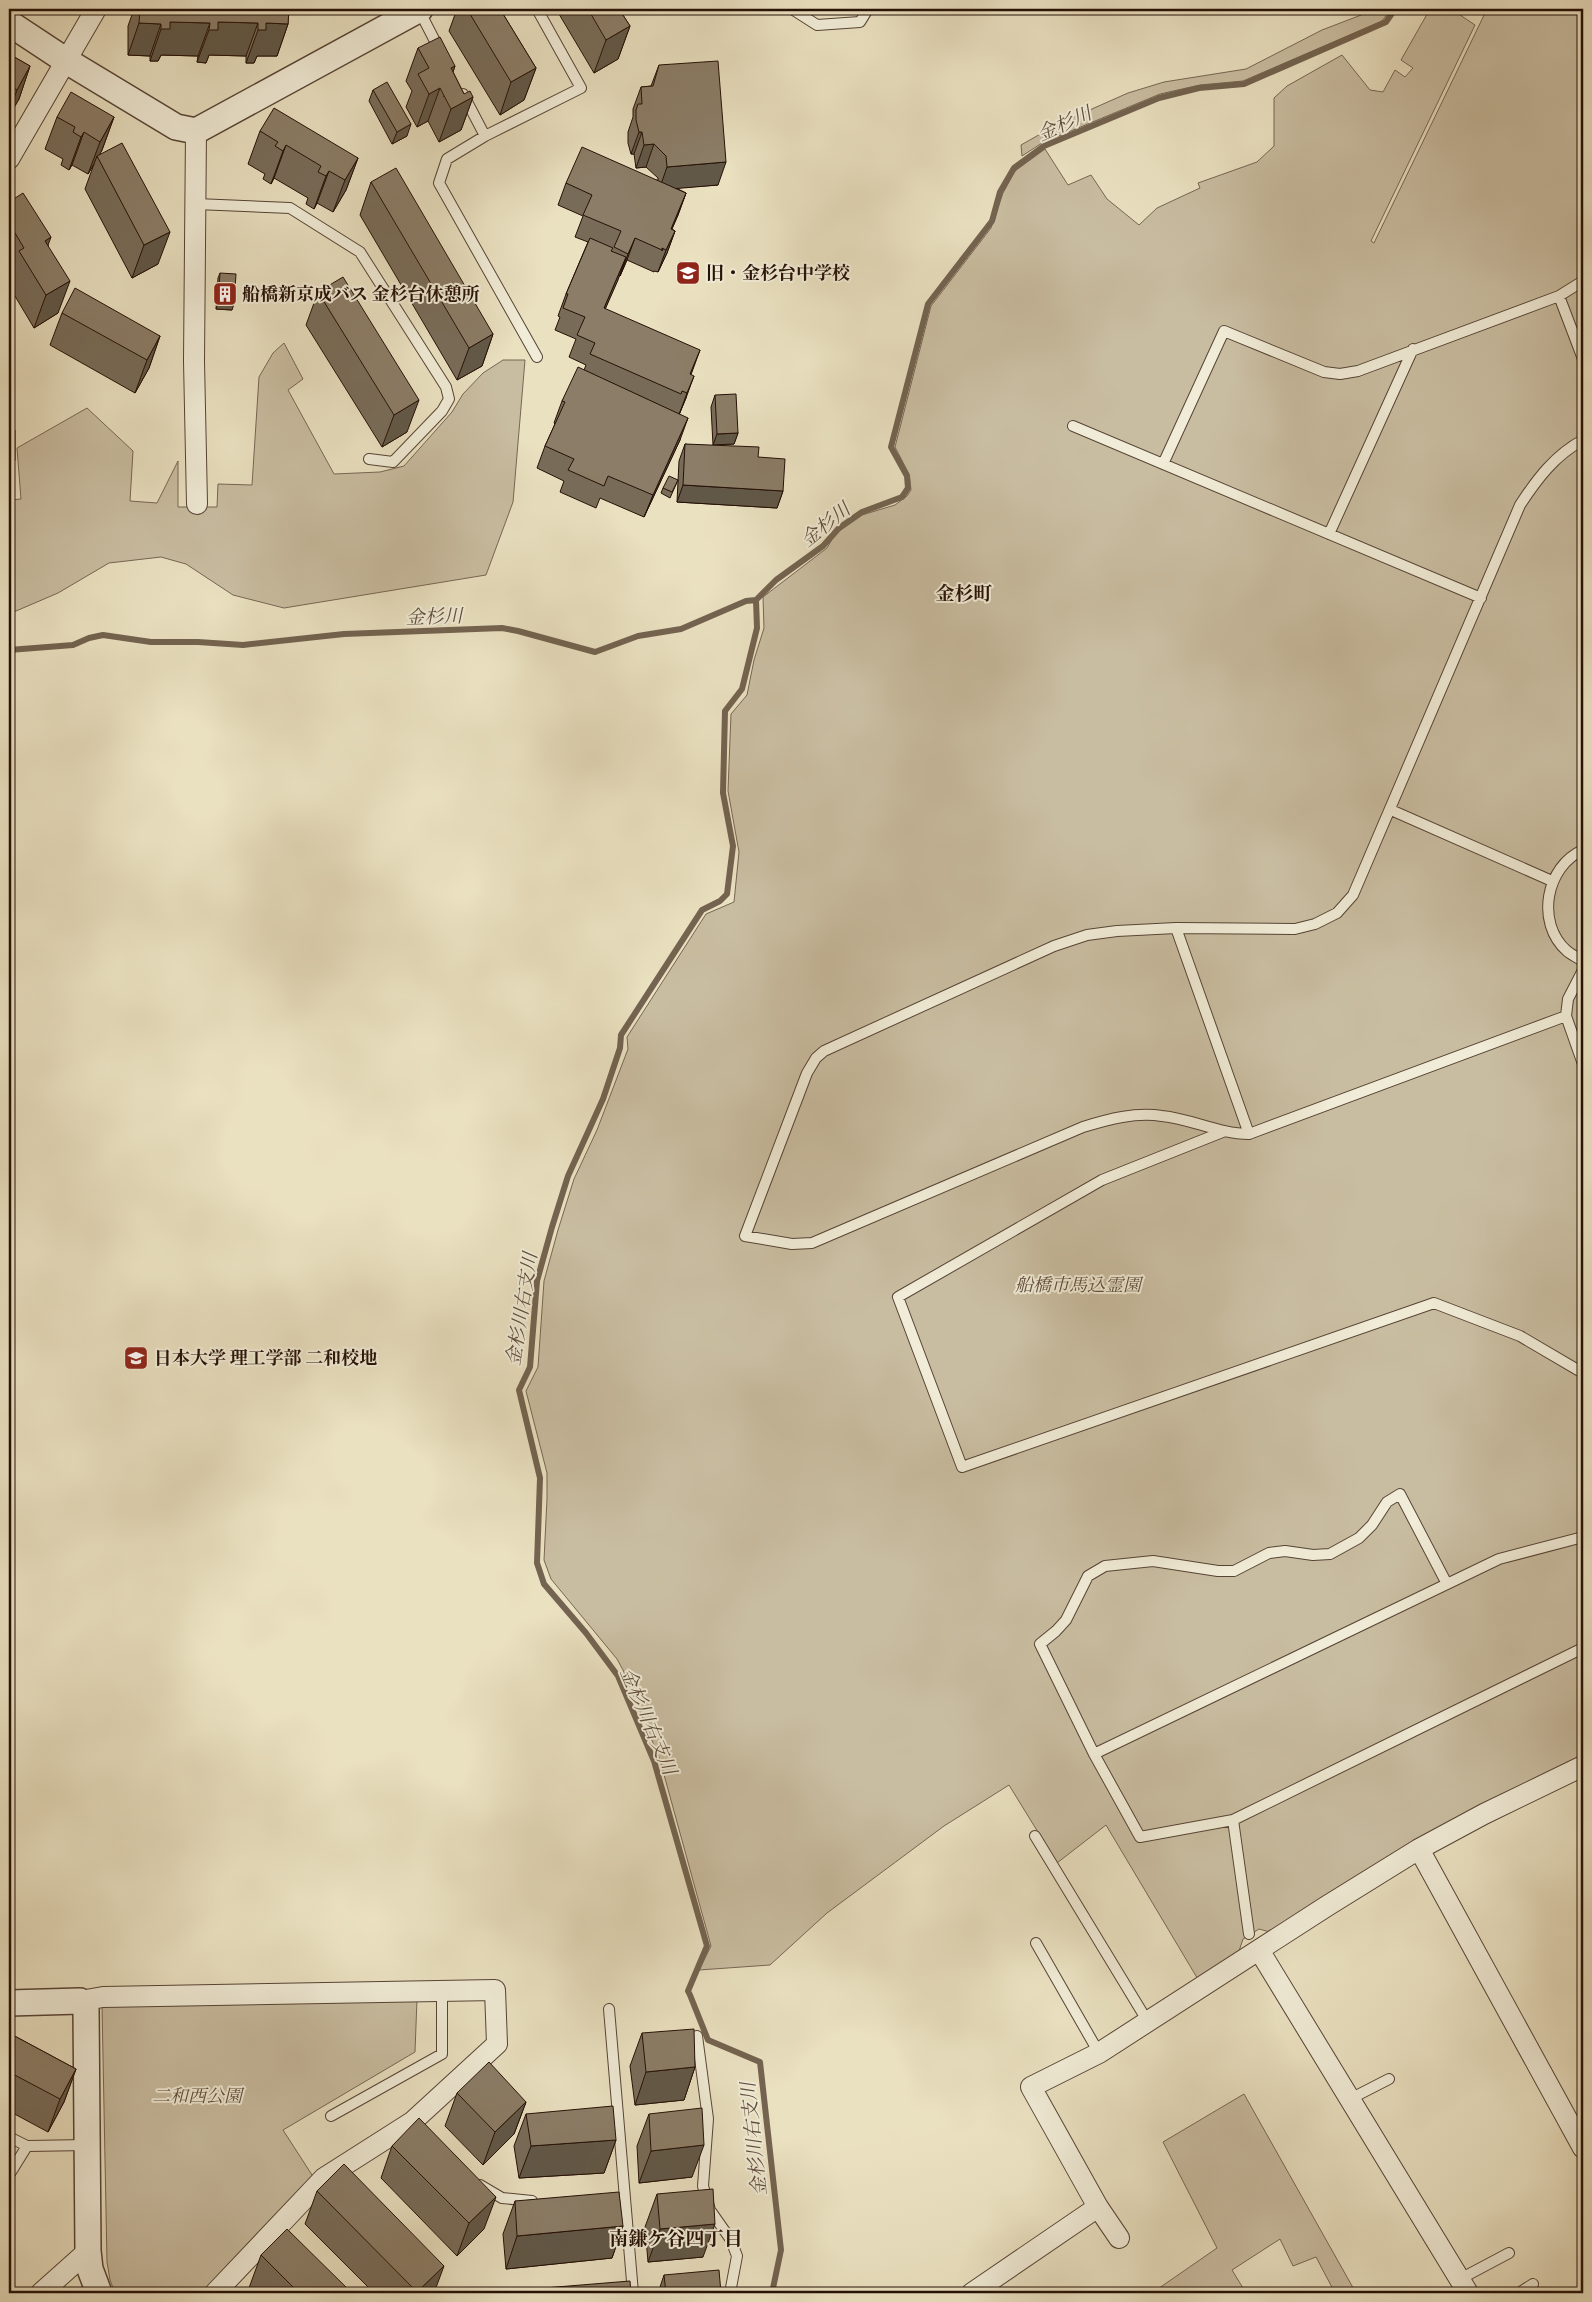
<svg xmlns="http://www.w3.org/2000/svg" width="1592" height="2302" font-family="Vollkorn,'Noto Serif JP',serif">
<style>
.green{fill:#c9bda1;stroke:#776654}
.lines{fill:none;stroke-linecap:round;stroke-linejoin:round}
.stream{stroke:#736350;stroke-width:6}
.service-casing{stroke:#564435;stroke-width:12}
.minor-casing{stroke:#564435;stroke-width:22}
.tertiary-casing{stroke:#564435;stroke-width:28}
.service{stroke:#f1ecd7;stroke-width:10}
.minor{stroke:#f1ecd7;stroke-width:20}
.tertiary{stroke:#f1ecd7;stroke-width:25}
.wall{fill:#786c59;stroke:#251006}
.shaded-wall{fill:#615848;stroke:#251006}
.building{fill:#8b7d67;stroke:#251006}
.labels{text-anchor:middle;stroke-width:4;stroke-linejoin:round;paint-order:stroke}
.poi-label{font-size:18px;font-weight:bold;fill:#251006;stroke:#f1ecd7;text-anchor:start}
.park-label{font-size:18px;font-style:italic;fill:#5e4d3c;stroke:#f1ecd7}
.water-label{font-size:19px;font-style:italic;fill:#604e3d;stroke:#f1ecd7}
.neighbourhood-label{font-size:19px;font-weight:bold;fill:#251006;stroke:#f1ecd7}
</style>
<rect width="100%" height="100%" fill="#eae1c1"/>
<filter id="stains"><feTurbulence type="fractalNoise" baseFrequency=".004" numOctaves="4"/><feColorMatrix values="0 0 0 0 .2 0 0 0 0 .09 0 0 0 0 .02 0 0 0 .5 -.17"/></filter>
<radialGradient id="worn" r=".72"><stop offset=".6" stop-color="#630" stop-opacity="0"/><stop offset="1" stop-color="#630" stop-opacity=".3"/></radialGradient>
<!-- green -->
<path class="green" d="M1372,9H1391L1382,21L1243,81L1200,85L1160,94L1042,143L1022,156L1021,145L1058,124L1128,93L1164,82L1246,69L1322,30L1369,12Z
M1430,9H1451L1475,25L1371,241L1374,243L1487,9H1583V1761L1270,1932L1259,1929L1243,1939L1237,1957L1199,1981L1106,1825L1057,1863L1009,1785L944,1826L827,1913L770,1965L699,1970L711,1946L660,1760L623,1670L617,1659L551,1579L544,1560L547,1499V1473L526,1391L538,1367L544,1281L558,1230L574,1179L597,1130L628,1049L627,1037L706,914L734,902L739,852L728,791L731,714L747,695L754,660L764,628L763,597L827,548L835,534L862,515L895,505L907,496L911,490L909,474L895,447L931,306L991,228L1003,193L1015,171L1045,149L1068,185L1091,175L1107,199L1139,225L1157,208L1200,188L1198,183L1257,162L1274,146V98L1287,86L1342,55L1370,90L1383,92L1395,70L1405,77L1413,68L1401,60Z
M284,343L303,379L288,390L334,474L380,472L404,466L452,412L463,394L483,373L503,360H525L513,502L486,575L284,608L233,595L186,564L161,557L109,563L58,593L9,614V500L21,499L17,448L87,408L133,451L130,501L157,503L178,461V507H217L218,484L252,485L259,377L273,353Z
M417,1999L415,2052L283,2130L314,2178L204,2293H115L110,2280L107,2262L102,2005Z
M1244,2094L1356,2293H1335L1316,2257L1293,2266L1280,2239L1232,2270L1246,2293H1152L1217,2248L1163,2142Z"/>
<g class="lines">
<!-- stream -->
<path class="stream" d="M756,600L757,628L742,689L725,711L723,793L733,846L727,894L720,901L702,910L621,1035L620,1048L603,1099L568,1176L552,1227L537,1281L530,1367L519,1390L540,1478L537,1563L544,1584L586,1633L618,1676L654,1761L707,1946L688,1991L690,1995L708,2040L760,2062L781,2250L772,2293
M9,650L73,645L89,638L103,635L151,642H198L243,645L344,634L502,628L518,631L595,652L638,636L681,629L746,601L756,600L776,580L823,546L839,528L862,512L902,497L908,488L907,476L891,447L928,304L992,221L1000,192L1014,168L1044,146L1159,98L1199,88L1244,84L1386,22L1395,9"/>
<defs>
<path id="service" d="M792,9L817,25L860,22L868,9
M419,10L440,51
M463,94L485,136
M196,204L290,208L360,252L446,387L449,399L442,411L393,462L369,459
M1583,281L1559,296L1583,359
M537,357L439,183L447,159L485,136L581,88L537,9
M1073,426L1481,598
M1163,464L1224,331L1324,372L1340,374L1358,371L1559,296
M1329,534L1413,349
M1391,810L1552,881
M1583,850C1546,866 1535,923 1567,951C1572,955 1578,958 1583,961
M1176,928L1249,1134
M1583,970L1568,999L1566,1016L1583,1064
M1566,1016L1249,1134C1219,1134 1192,1119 1162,1116C1135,1112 1109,1119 1083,1127L812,1243L792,1244L745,1236L807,1073L816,1058L824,1051L1054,946L1087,935L1117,931L1176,928L1295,929L1315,924L1337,913L1353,895L1520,505C1537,479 1555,455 1583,440
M1225,1131L1102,1180L898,1297L962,1467L1434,1303L1520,1336L1583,1373
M1447,1584L1400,1494L1387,1502L1372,1525L1359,1538L1330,1554L1313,1555L1285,1551L1269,1553L1234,1571H1218L1153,1561L1105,1566L1088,1576L1066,1620L1056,1631L1040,1644L1094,1754L1140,1837L1233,1820L1583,1648
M1094,1754L1499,1559L1583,1537
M1233,1820L1249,1934
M1035,1836L1148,2022
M1036,1943L1099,2053
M609,2009L633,2293
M697,2036L708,2119L703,2186L710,2210L731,2240L737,2256L730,2293
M1350,2099L1389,2079
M331,2116L442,2054V1991
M9,2137L27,2146
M9,2175L27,2146L87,2145
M480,2185L502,2198L532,2201
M1460,2279L1509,2253
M1519,2293L1533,2284"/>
<path id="minor" d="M196,131L194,361L197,504
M9,159L96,9
M1419,1849L1583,2148
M1259,1950L1468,2293
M80,2001L103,1997L495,1990L497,2044L412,2122L324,2178L215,2293
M1119,2238L1098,2207L1031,2087L1099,2053L1327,1906L1419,1849L1484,1814L1583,1766
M41,2293L88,2251
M972,2293L1098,2207"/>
<path id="tertiary" d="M9,23L65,60L176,127L196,131L420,9
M9,2003L80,2001L84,2003L86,2008L88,2251L90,2269L99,2293"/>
</defs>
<!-- service casing -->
<use href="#service" class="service-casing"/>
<!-- minor casing -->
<use href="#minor" class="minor-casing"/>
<!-- tertiary casing -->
<use href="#tertiary" class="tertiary-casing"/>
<!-- service -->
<use href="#service" class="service"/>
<!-- minor -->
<use href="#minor" class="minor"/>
<!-- tertiary -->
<use href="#tertiary" class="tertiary"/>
</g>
<!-- wall -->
<path class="wall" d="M64,9H72L70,12Z
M134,9H289L288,24L277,56H257L254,63H246V56L209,55L206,63L197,62L198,56L161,55L158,61H150V56L128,55V26Z
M457,9H500L536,68L524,100L500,115L449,31Z
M556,9H619L630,26L618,59L594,73Z
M418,48L455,66L453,72L464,94L473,97L461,130L439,142L428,121L417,127L406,107L412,91L406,81Z
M9,54L30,66L19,99L9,116Z
M659,65L718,185L676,188L686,193L678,215L672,229L675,231L667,253L658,272L654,271V272L627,260L620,276H619L605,309L691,375L686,398L679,414L680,440L644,517L600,498L596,508L560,492L564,481L537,468L545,446L555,424L554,423L562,401L584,370L586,365L569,357L576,339L555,330L560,317L558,316L566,294L588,242L575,237L583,216L558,205L566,183L658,180V178L646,167L636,168L634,154H631L628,143V132L633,117V109L641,87L651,86Z
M373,90L407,136L392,144L369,101Z
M57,117H114L102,150L99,155L158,264L132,278L85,189L94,164L88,174L72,165L69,170L61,165L63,159L45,149Z
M260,131L358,158L346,190L333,212L317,203L314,209L306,204L308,198L274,178L271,184L263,179L265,174L248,164Z
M371,182L493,334L482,366L457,380L360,215Z
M9,202L48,245L58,313L34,328L9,286V280L10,277L9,275Z
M220,273L232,310L216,309L218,278Z
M318,292L407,432L382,447L306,325Z
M62,313L160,336L149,368L135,393L50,345Z
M715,395L738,433L734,444L713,445L711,407Z
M685,444L758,457L783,491L777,508L677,502L679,461Z
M678,480L670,498L661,493L663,488Z
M9,2033L76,2069L64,2102L48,2132L9,2111Z
M642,2033L695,2067L684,2100L635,2105L630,2066Z
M457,2093L526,2102L514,2134L483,2165L445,2126Z
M526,2114L616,2140L604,2173L519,2178L514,2146Z
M649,2114L692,2177L639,2183L637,2146Z
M392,2146L484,2229L457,2256L381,2178Z
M317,2191L434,2293H374L305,2224Z
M657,2194L703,2257L648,2262L645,2227Z
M515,2201L623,2226L612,2258L506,2269L503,2234Z
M261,2255L352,2293H254L249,2288Z
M664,2275L721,2293H658Z"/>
<!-- shaded-wall -->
<path class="shaded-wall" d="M170,22L210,23L198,56L161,55L158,61H150L161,29Z
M218,22L258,23L246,56L209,55L206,63L197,62L209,30Z
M139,23L161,24L150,56L128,55Z
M266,23L288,24L277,56H257L254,63H246L258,30Z
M630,26L618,59L594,73L606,40Z
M30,66L19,99L9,116V113L17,90Z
M455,66L444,97L451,68Z
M536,68L524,100L500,115L511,82Z
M440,88L428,121L417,127L429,94Z
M473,97L461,130L439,142L451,109Z
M114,117L102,150L98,158L97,156L94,164L88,174L100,142Z
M411,124L407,136L392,144L397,132Z
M84,132L72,165L69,170L81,137Z
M639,132H642L634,154H631Z
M654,144L646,167L636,168L644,145Z
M286,145L274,178L271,184L283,151Z
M358,158L346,190L333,212L345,180Z
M726,162L718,185L659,190L667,167Z
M329,171L317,203L314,209L326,176Z
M686,193L678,215L662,251L671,229Z
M675,231L667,253L658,272L666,250Z
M170,232L158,264L132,278L144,245Z
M51,237L39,270L45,241Z
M635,238L627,260L620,276L628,254Z
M626,257L618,280L596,330L604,308Z
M70,281L58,313L34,328L46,295Z
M218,303L234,304L232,310L216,309Z
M493,334L482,366L457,380L469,348Z
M160,336L149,368L135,393L147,360Z
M700,350L692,372L684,391L690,374Z
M694,376L686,398L679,415L687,393Z
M419,400L407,432L382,447L394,415Z
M688,418L680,440L644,517L653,495Z
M738,433L734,444L713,445L717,434Z
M9,460H15L9,477Z
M683,485L783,491L777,508L677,502Z
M695,2067L684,2100L635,2105L646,2072Z
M76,2069L64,2102L48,2132L60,2099Z
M526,2102L514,2134L483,2165L495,2132Z
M616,2140L604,2173L519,2178L531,2146Z
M704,2145L692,2177L639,2183L651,2151Z
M496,2197L484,2229L457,2256L469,2223Z
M715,2224L703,2257L648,2262L660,2229Z
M623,2226L612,2258L506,2269L517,2236Z
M444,2266L434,2293H416L417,2292Z"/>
<!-- building -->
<path class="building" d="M140,9H289L288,24L266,23V30H258V23L218,22V30H209L210,23L170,22V29H161V24L139,23Z
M467,9H500L536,68L511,82Z
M588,9H619L630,26L606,40Z
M440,37L455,66L451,68L464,94L470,91L473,97L451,109L440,88L429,94L418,74L429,68L418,48Z
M9,54L30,66L17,90L9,85Z
M718,61L726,162L667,167L666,156L654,144L644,145L642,132H639L636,120V110L638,104H642L641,87L653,86L659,65Z
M387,82L411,124L397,132L373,90Z
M71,92L114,117L100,142L84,132L81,137L73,132L75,127L57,117Z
M274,108L358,158L345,180L329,171L326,176L318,172L321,166L286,145L283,151L275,146L278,142L260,131Z
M122,143L170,232L144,245L97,156Z
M582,147L686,193L671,229L675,231L666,250L662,248V250L635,238L628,254L614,247L621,231L583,215L592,195L566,183Z
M396,168L493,334L469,348L371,182Z
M23,193L51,237L45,241L70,281L46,295L19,251L24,248L9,223V202Z
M590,238L613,248L611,251L626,257L604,308L700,350L690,374L694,376L687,393L682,391L681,394L590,354L595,343L577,335L585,317L563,308L568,294H566Z
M220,273L236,274L234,304L218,303Z
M343,277L419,400L394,415L318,292Z
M75,288L160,336L147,360L62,313Z
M578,367L688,418L653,495L608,476L604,486L568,470L574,459L545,446L565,402L562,401Z
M736,394L738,433L717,434L715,395Z
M9,430H15V460H9Z
M685,444L759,447L758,457L785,459L783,491L683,485Z
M669,476L678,480L672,492L663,488Z
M694,2029L695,2067L646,2072L642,2033Z
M9,2033L76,2069L60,2099L9,2072Z
M489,2062L526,2102L495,2132L457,2093Z
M613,2106L616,2140L531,2146L526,2114Z
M702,2108L704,2145L651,2151L649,2114Z
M419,2118L496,2197L469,2223L392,2146Z
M344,2164L444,2266L417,2292L317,2191Z
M713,2189L715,2224L660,2229L657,2194Z
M619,2192L623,2226L517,2236L515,2201Z
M287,2229L352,2293H299L261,2255Z
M719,2270L721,2293H666L664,2275Z
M630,2281L631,2293H483Z
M223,2288L228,2293H218Z"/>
<!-- icons -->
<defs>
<symbol id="school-square" viewBox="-11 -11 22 22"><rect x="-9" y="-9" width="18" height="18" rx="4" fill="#8f2418" stroke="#f1ecd7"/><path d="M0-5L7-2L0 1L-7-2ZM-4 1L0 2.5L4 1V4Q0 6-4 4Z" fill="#fff"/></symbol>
<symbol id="building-square" viewBox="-11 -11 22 22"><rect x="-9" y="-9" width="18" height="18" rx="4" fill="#8f2418" stroke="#f1ecd7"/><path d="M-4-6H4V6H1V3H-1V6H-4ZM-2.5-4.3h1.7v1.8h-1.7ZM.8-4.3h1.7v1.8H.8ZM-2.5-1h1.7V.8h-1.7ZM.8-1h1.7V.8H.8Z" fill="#fff"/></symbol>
<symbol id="university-square" viewBox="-11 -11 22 22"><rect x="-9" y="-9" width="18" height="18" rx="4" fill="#8f2418" stroke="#f1ecd7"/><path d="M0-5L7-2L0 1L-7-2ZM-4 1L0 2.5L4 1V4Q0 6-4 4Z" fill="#fff"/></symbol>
</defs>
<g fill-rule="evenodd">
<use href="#school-square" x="674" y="259" width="28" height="28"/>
<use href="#building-square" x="211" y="280" width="28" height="28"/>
<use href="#university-square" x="122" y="1344" width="28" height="28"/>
</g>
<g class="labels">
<!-- poi labels -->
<g class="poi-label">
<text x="706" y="279">旧・金杉台中学校</text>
<text x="242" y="300">船橋新京成バス 金杉台休憩所</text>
<text x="154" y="1364">日本大学 理工学部 二和校地</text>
</g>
<!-- park labels -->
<g class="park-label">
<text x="1078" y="1291">船橋市馬込霊園</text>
<text x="197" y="2102">二和西公園</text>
</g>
<!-- water labels -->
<g class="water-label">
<text transform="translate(1064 123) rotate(-24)" y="7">金杉川</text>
<text transform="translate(825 524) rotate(-39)" y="7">金杉川</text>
<text transform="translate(434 616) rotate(-2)" y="7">金杉川</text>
<text transform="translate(521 1309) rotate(-81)" y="7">金杉川右支川</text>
<text transform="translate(649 1721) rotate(67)" y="7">金杉川右支川</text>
<text transform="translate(753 2139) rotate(-96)" y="7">金杉川右支川</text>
</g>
<!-- neighbourhood labels -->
<g class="neighbourhood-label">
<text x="964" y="600">金杉町</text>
<text x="676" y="2245">南鎌ケ谷四丁目</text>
</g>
</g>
<!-- margin -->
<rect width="1592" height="2302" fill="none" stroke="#eae1c1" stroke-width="30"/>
<rect x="10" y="10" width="1572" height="2282" fill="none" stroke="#251006" stroke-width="2.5"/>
<rect x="15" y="15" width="1562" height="2272" fill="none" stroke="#251006"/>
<rect width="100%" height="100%" filter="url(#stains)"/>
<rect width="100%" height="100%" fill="url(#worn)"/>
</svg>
